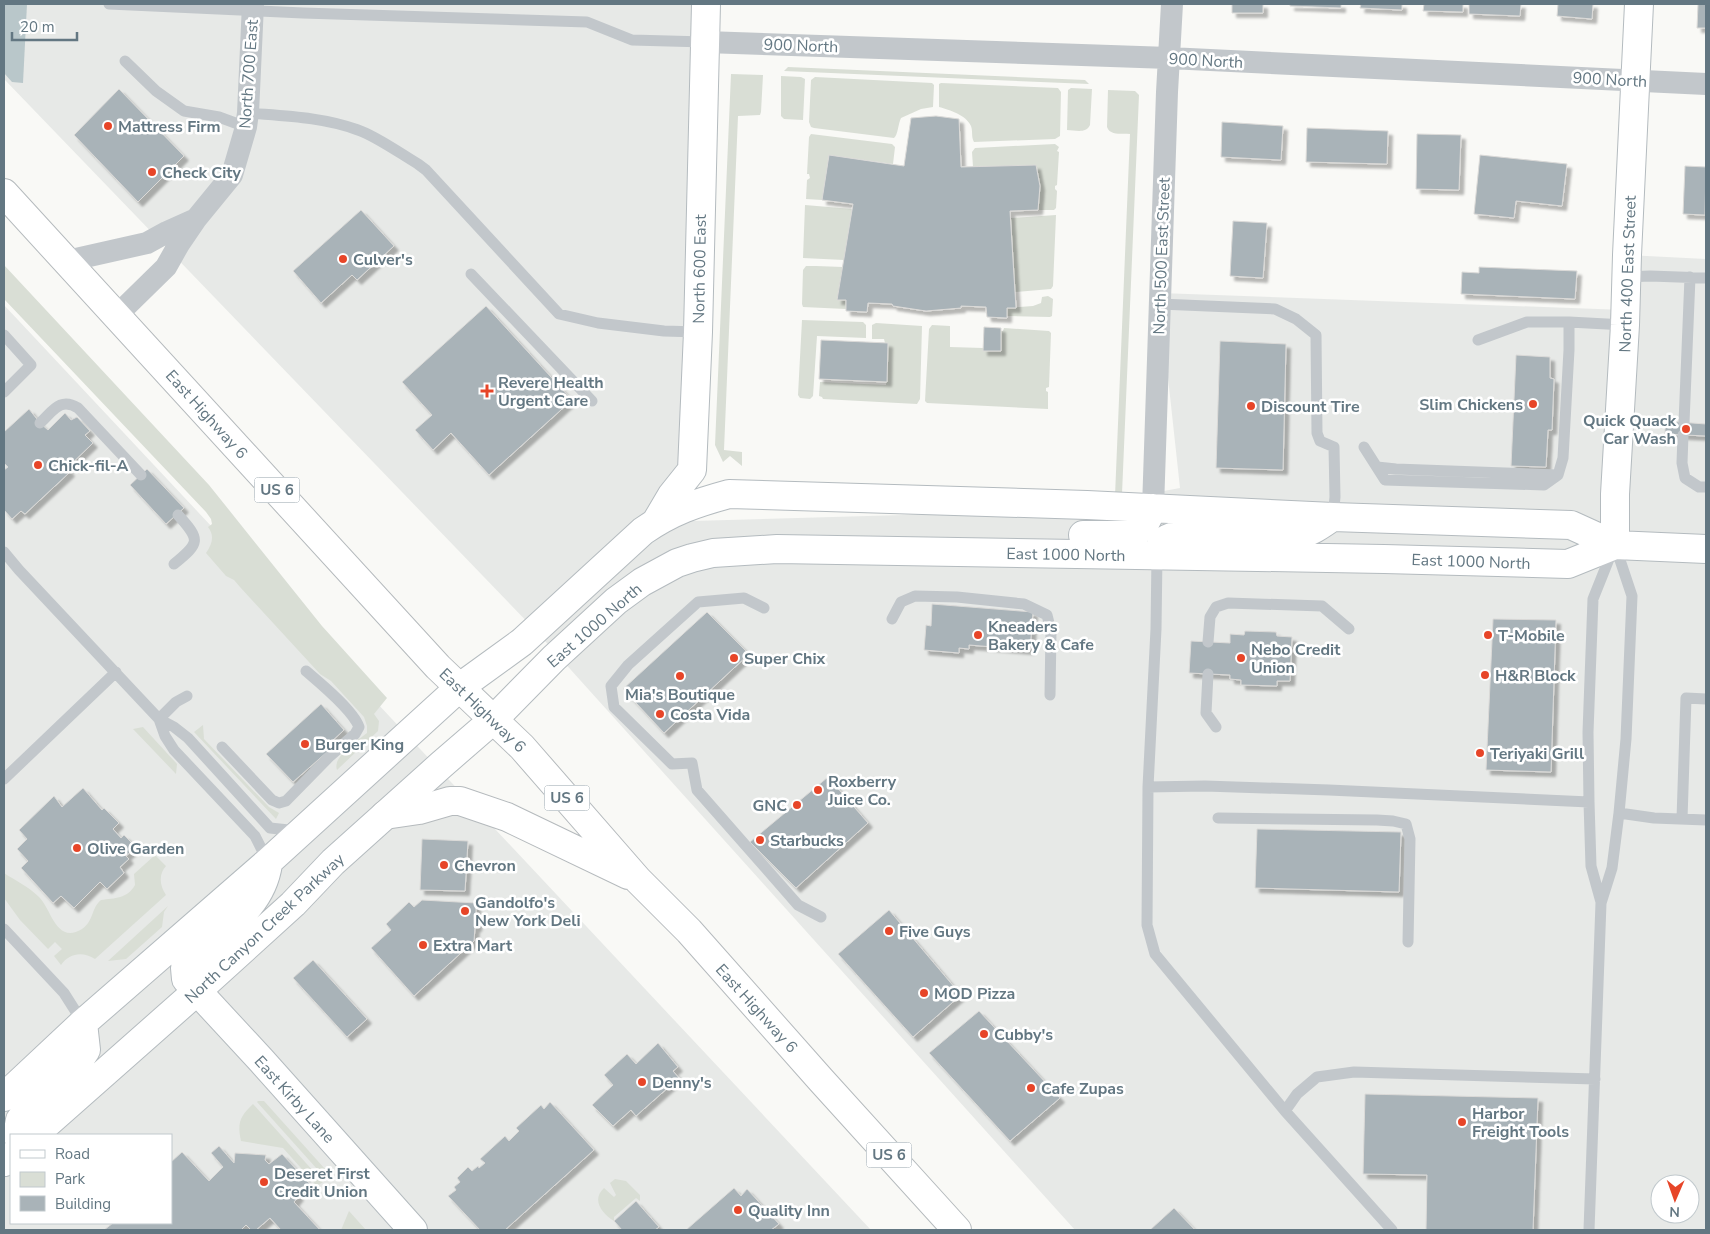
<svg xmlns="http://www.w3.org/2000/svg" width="1710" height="1234" font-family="'Nunito Sans',sans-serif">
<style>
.built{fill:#e7e9e7;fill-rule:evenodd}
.green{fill:#d9ded5}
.water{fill:#b9c7ca}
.building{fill:#a9b3b8;stroke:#dbdad8;filter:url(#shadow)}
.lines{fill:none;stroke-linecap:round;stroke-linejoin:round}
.secondary-casing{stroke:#b4bbbf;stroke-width:30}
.highway-casing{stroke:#b5babd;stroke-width:30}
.lane{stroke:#c2c7cb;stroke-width:11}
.street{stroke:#c2c7cb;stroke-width:22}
.secondary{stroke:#fff;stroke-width:28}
.highway{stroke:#fff;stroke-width:28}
.poi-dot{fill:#e74528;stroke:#fff;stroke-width:2}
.labels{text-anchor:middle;stroke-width:5;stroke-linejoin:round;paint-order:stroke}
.shield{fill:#fff;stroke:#92a0a8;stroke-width:1}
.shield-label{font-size:15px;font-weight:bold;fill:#637782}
.street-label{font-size:16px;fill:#637782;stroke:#fff}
.poi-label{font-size:16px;font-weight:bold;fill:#637782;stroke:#fff;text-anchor:start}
</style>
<defs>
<filter id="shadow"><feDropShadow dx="4.5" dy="4.5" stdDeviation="1" flood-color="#0004"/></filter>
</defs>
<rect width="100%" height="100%" fill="#f9f9f6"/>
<!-- built -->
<path class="built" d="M4,4H708L692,445L656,522L1153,508V493L1180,488L1160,304V293L1625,310L1627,255L1706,259V1230H1075L535,630L4,79ZM1660,1184H1690V1214H1660Z
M4,305L391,718L871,1230H4ZM11,1135H171V1223H11Z"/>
<!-- green -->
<path class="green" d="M788,67L1085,80L1089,84L784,71Z
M731,74L763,75L761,112L760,115L738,116L724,450L742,452V466L730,456L723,462L715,445Z
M781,76L801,77L805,79L803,120L784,119L781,116Z
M815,77L932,83L934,85L933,107L921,109L901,118C898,124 898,135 894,138L814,128L811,127L809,122L811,80Z
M941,83L1058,88L1061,92L1060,136L1055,139L974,142C971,137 973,131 971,126C966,115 950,110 939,107V84Z
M1071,88L1092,89L1090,125C1086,134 1075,130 1067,130L1068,90Z
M1108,90L1135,91L1139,95L1122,494L1115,496L1130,134C1122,133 1110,136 1107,127Z
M811,134L892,144L895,147L893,164L829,155L822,200L806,199L807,180L810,178L809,174H807L809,137Z
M1055,144L1059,147L1057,151L1059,152L1057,185L1055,186V189L1057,191L1056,208L1054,210H1038L1040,186L973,167L972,152L975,148Z
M805,205L852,209L844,260L803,258Z
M1056,215L1053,286L1051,289L1015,292L1011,218Z
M4,265L209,485L322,626L387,698L374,714L379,721L378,731L337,770C332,757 357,741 367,733V726L364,717L331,681L320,674L240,587L234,580L226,576L206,553C212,544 215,536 208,527L212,524L211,519L206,512L4,299Z
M816,266L843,267L838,300H846V309L803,307L802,304L803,270L806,266Z
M1048,296L1053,299L1052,316L1050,317L1007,316V308L1033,306L1041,303L1042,297Z
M802,320L863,322L866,325V338L817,336L813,396L810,399L800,398L798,395Z
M876,323L922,326L920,399L917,404L823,399L822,397L819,396L820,382L886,385L888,343H885L884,339H872V325Z
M932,325L950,326V347L983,348L1001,351V331H1003L1004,328L1049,331L1051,333L1049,387L1046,388V391L1048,392V409L927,403L925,401L929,329Z
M203,725L204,739L269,807L279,813L276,819L194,732Z
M143,727L177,764L176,774L133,729Z
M155,855L166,866C158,875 160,886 166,895L95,959C83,951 69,953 61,965L54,956L62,949L55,942L48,949L20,920L4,898V873C16,881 28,886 39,897C51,908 56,945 82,929C94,921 91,908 101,900C115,898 127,899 135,885L134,874Z
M168,906L164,912L162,927L126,959L108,961Z
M258,1101H264L325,1169L327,1174L326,1179L257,1102Z
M253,1104L323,1182L317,1186L283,1148L241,1141C237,1123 240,1116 253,1104Z
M615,1179L626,1181L640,1195V1201L636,1198L614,1217V1221C602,1213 591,1200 604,1188L614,1197L616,1195L610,1183Z
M349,1211L366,1230H341Z"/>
<!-- water -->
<path class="water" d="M4,4H27L23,83L12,82L4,73Z"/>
<!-- building -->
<path class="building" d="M1232,4H1263V13H1232Z
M1290,4H1341V8L1290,6Z
M1361,4H1402V10L1360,8Z
M1424,4H1463V12L1423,11Z
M1469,4H1521L1520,16L1469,14Z
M1558,4H1593L1592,19L1557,16Z
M1698,4H1706V28H1697Z
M119,89L184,156L138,202L74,135Z
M936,116L959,119L961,167L1036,165L1040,186L1038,210L1010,211L1016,308H1007V318L987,317L986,307L961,306V308L926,311L893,306L892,304L868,303L867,312L846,311V300H837L853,204L822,200L829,155L904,166L911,118Z
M1222,122L1283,126L1281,160L1221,157Z
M1307,128L1388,131L1387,164L1306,162Z
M1417,134L1461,135L1459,190L1416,189Z
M1480,155L1567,164L1562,206L1516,201L1514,218L1474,214Z
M1685,166L1706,167L1705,215L1683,214Z
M361,210L394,246L357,280L352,275L321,303L293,271Z
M1233,221L1267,223L1263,278L1230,276Z
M1479,267L1577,271L1575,299L1461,294L1462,272L1479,273Z
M486,306L572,400L489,475L451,433L433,450L415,430L432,415L402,382Z
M984,327L1001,328V351H983Z
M821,340L888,343L887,382L819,379Z
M1220,341L1286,344L1283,470L1216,468Z
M1516,355L1550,357V378L1554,379L1552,430H1548L1546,467L1511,466Z
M29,409L40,423L48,430L65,413L71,420L77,417L90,431L85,435L93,443L67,468L70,472L25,514L21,511L12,519L4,510V470L8,467L4,463V432Z
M1665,421L1706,424V436L1665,434Z
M147,469L184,508L166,524L130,485Z
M932,604L1033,612L1030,650L969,645V649L959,648V653L924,650L926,625L931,626Z
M707,612L749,654L664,733L623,689Z
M1493,619L1556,620L1551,772L1486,770Z
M1245,631L1276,632L1277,636L1292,637L1290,681H1277V686L1241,685V680L1230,679V675L1189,673L1191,641L1230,643V634L1244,635Z
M321,704L344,730L331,742L335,745L293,782L266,754Z
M828,777L868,823L796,888L750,842Z
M83,788L102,810L104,808L119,823L113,829L121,838L124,835L136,847L126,856L129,859L120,867L124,873L107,889L100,882L74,908L61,896L53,903L21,868L28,861L17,849L27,839L19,830L54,796L62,807Z
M1257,829L1401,832L1399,892L1255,888Z
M422,839L468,841L465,891L420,890Z
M422,900L476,903V916H478L477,927H475L474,941L414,996L371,948L391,930L386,924L409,902L414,907Z
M889,910L961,995L913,1037L838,954Z
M313,960L367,1019L347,1037L293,978Z
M979,1011L1060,1098L1010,1141L929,1053Z
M658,1043L678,1067L673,1071L679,1078L636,1116L631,1110L613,1126L592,1105L613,1085L604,1075L627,1054L636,1064Z
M1365,1094L1538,1098L1533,1230H1426L1427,1175L1363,1174Z
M550,1102L594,1150L505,1230H480L448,1196L456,1190L454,1187L460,1182L457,1178L468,1167L472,1171L478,1166L479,1168L485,1163L480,1159L505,1136L509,1141L519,1131L516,1128L541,1105L544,1109Z
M219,1146L234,1163L235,1153L266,1155L265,1160L269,1164L282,1154L310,1184L297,1195L299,1196L294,1202L320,1230H281L270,1218L256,1230H251L246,1225L241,1230H104L113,1223H171V1162L182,1152L209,1181L223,1167L211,1153Z
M734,1188L741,1196L747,1189L779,1224L771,1230H686Z
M636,1201L659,1227L655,1230H622L614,1221Z
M1174,1208L1195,1230H1150Z"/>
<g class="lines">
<defs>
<path id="secondary" d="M656,522L672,495L692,470L698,332L706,4
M1083,535H1132L1143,527L1153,508
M1615,545V494L1625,325L1627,255L1639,4
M1157,555C1159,551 1161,544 1164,541C1183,523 1269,539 1297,535C1310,533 1321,525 1331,518
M268,864C261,911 218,931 188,963L185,968L186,979L261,1060L413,1230
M4,1097L83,1023L268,862L460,687L522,642L643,531C672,511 696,503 729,494L1087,505L1333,517L1571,525L1615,545L1706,549
M17,1135L20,1120L33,1105L78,1062L86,1050L83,1023
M34,1135L197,991L293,904L333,862L441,765L493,720L554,658L616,601L642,582L677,563L692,558L713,553L777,549L1384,559L1568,564L1615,545
M4,1162L11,1156"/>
<path id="highway" d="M4,193L438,667L522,747L638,880L689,931L821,1080L957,1230
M385,815L419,810L450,801H460L507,817L628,875"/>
</defs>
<!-- secondary casing -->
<use href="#secondary" class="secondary-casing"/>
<!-- highway casing -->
<use href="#highway" class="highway-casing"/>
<!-- lane -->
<path class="lane" d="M109,4L303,13L587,22L632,40L705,42
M125,61L156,91L184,111L219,117L246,127
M248,113C284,116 323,117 358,130C376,136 401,154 418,164L426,170L559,314L598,323L664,331L698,332
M471,274L592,401
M1627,277L1650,276L1706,278
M1160,304L1275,309L1296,319L1316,335L1317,433L1320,441L1334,447L1335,497L1333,517
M4,335L31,365L4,392
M1478,340L1527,322H1569L1625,325
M40,423C53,411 60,397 78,408L141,475
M1684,423L1690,277
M1683,435L1682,463L1685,478L1699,487H1706
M1364,447L1385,480L1544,485L1558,475L1563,458L1569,350V322
M1377,467L1396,469L1558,475
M4,552L19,570L159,719L174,727L188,738L270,828L298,831
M1157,555L1156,629L1148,787L1147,925L1155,954L1285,1111
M174,564C200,543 201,540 178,515
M764,608L744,598L698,602L628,665L611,686L614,707L672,764L692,763L697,790L798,905L821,917
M892,619L901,602L915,596L957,597L1024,604L1047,615L1051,631L1050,695
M1208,642L1210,617L1216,607L1228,603L1322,606L1349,629
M1208,674L1206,713L1216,727
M159,719L165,736L174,750L255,836L268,862
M159,719L176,702L187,696
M222,747L272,800L279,803L286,801L330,756L355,734L359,727C353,710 320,683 306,671
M4,779L116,672
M1148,787L1205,786L1329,790L1589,802
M1619,813L1654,818L1706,820
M1218,818L1377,820L1393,821L1406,824L1410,839L1408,942
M1682,819L1686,698L1706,699
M1601,902L1591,866L1589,802L1588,732L1593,599L1613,549
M4,929L64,993L83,1023
M1392,1230L1285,1111L1297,1094L1317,1077L1354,1072L1595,1079
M1589,1230L1601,903L1612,868L1619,813L1626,739L1632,596L1615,545"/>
<!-- street -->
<path class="street" d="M705,42L1169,58L1706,84
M67,261L147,243L167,232L196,219
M117,315L166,267L179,244L196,219L232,175L246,127L248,113L253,4
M1153,508L1167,92L1172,4"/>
<!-- secondary -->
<use href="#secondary" class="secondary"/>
<!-- highway -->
<use href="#highway" class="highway"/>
</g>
<!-- markers -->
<g class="poi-dot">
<circle cx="108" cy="126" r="5"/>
<circle cx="152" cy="172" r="5"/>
<circle cx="343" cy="259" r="5"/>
<path d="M484.5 383.5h5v5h5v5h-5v5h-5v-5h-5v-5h5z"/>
<circle cx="1533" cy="404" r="5"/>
<circle cx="1251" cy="406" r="5"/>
<circle cx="1686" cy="429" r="5"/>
<circle cx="38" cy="465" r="5"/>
<circle cx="978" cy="635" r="5"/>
<circle cx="1488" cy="635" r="5"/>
<circle cx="734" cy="658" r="5"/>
<circle cx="1241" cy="658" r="5"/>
<circle cx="1485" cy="675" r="5"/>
<circle cx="680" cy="676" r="5"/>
<circle cx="660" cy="714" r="5"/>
<circle cx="305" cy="744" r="5"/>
<circle cx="1480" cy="753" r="5"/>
<circle cx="818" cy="790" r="5"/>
<circle cx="797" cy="805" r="5"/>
<circle cx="760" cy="840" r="5"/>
<circle cx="77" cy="848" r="5"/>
<circle cx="444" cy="865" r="5"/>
<circle cx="465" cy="911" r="5"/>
<circle cx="889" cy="931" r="5"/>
<circle cx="423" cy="945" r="5"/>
<circle cx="924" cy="993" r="5"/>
<circle cx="984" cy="1034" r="5"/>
<circle cx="642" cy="1082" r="5"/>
<circle cx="1031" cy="1088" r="5"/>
<circle cx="1462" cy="1122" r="5"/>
<circle cx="264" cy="1182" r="5"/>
<circle cx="738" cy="1210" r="5"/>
</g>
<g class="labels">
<!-- shield labels -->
<g class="shield">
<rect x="254.5" y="477.5" width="45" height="25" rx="4"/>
<rect x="544.5" y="785.5" width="45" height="25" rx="4"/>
<rect x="866.5" y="1142.5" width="45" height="25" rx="4"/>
</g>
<g class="shield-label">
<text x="277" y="495">US 6</text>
<text x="567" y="803">US 6</text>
<text x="889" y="1160">US 6</text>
</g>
<!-- street labels -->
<g class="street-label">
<text transform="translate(801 45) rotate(2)" y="6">900 North</text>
<text transform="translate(1206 60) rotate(3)" y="6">900 North</text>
<text transform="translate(248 74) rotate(-86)" y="6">North 700 East</text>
<text transform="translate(1610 79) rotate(3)" y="6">900 North</text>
<text transform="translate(1161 256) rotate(-88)" y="6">North 500 East Street</text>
<text transform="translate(699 269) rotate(-89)" y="6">North 600 East</text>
<text transform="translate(1627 274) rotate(-88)" y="6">North 400 East Street</text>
<text transform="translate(207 414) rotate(48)" y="6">East Highway 6</text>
<text transform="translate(1066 554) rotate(1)" y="6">East 1000 North</text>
<text transform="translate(1471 561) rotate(2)" y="6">East 1000 North</text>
<text transform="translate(594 625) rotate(-41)" y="6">East 1000 North</text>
<text transform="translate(483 710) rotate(44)" y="6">East Highway 6</text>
<text transform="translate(264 928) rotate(-43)" y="6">North Canyon Creek Parkway</text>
<text transform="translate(757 1008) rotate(48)" y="6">East Highway 6</text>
<text transform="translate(295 1099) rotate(48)" y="6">East Kirby Lane</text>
</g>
<!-- poi labels -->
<g class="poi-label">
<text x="118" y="132">Mattress Firm</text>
<text x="162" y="178">Check City</text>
<text x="353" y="265">Culver's</text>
<text x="498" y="388">Revere Health<tspan x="498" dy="18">Urgent Care</tspan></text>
<text x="1523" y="410" text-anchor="end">Slim Chickens</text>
<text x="1261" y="412">Discount Tire</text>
<text x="1676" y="426" text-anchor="end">Quick Quack<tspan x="1676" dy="18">Car Wash</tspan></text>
<text x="48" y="471">Chick-fil-A</text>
<text x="988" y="632">Kneaders<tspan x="988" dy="18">Bakery &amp; Cafe</tspan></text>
<text x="1498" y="641">T-Mobile</text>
<text x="1251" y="655">Nebo Credit<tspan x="1251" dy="18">Union</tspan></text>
<text x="744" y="664">Super Chix</text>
<text x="1495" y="681">H&amp;R Block</text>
<text x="680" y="700" text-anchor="middle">Mia's Boutique</text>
<text x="670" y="720">Costa Vida</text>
<text x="315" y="750">Burger King</text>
<text x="1490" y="759">Teriyaki Grill</text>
<text x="828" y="787">Roxberry<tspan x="828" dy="18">Juice Co.</tspan></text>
<text x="787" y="811" text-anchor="end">GNC</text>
<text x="770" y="846">Starbucks</text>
<text x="87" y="854">Olive Garden</text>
<text x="454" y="871">Chevron</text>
<text x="475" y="908">Gandolfo's<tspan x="475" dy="18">New York Deli</tspan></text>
<text x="899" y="937">Five Guys</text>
<text x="433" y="951">Extra Mart</text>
<text x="934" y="999">MOD Pizza</text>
<text x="994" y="1040">Cubby's</text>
<text x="652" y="1088">Denny's</text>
<text x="1041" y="1094">Cafe Zupas</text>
<text x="1472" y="1119">Harbor<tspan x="1472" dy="18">Freight Tools</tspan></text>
<text x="274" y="1179">Deseret First<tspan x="274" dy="18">Credit Union</tspan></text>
<text x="748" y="1216">Quality Inn</text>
</g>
</g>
<!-- border -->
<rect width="1710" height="1234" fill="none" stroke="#637782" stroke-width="10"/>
<!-- legend -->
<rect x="10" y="1134" width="162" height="90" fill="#ffffff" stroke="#c1c9cd"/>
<rect x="20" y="1150" width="25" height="8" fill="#ffffff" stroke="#c1c9cd"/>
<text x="55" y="1159" font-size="15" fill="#637782">Road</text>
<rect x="20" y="1172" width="25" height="15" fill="#d9ded5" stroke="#c1c9cd"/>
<text x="55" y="1184" font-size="15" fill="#637782">Park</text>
<rect x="20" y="1196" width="25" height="15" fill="#a9b3b8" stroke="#c1c9cd"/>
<text x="55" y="1209" font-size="15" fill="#637782">Building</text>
<!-- north arrow -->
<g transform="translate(1675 1199) rotate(182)"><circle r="24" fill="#ffffff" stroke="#c1c9cd"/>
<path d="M0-4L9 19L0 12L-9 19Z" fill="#e74528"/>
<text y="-8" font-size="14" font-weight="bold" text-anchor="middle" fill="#637782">N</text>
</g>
<!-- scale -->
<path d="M12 32v8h65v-8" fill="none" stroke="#637782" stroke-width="2.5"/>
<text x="20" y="32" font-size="15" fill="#637782" stroke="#ffffff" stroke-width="4" paint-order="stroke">20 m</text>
</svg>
